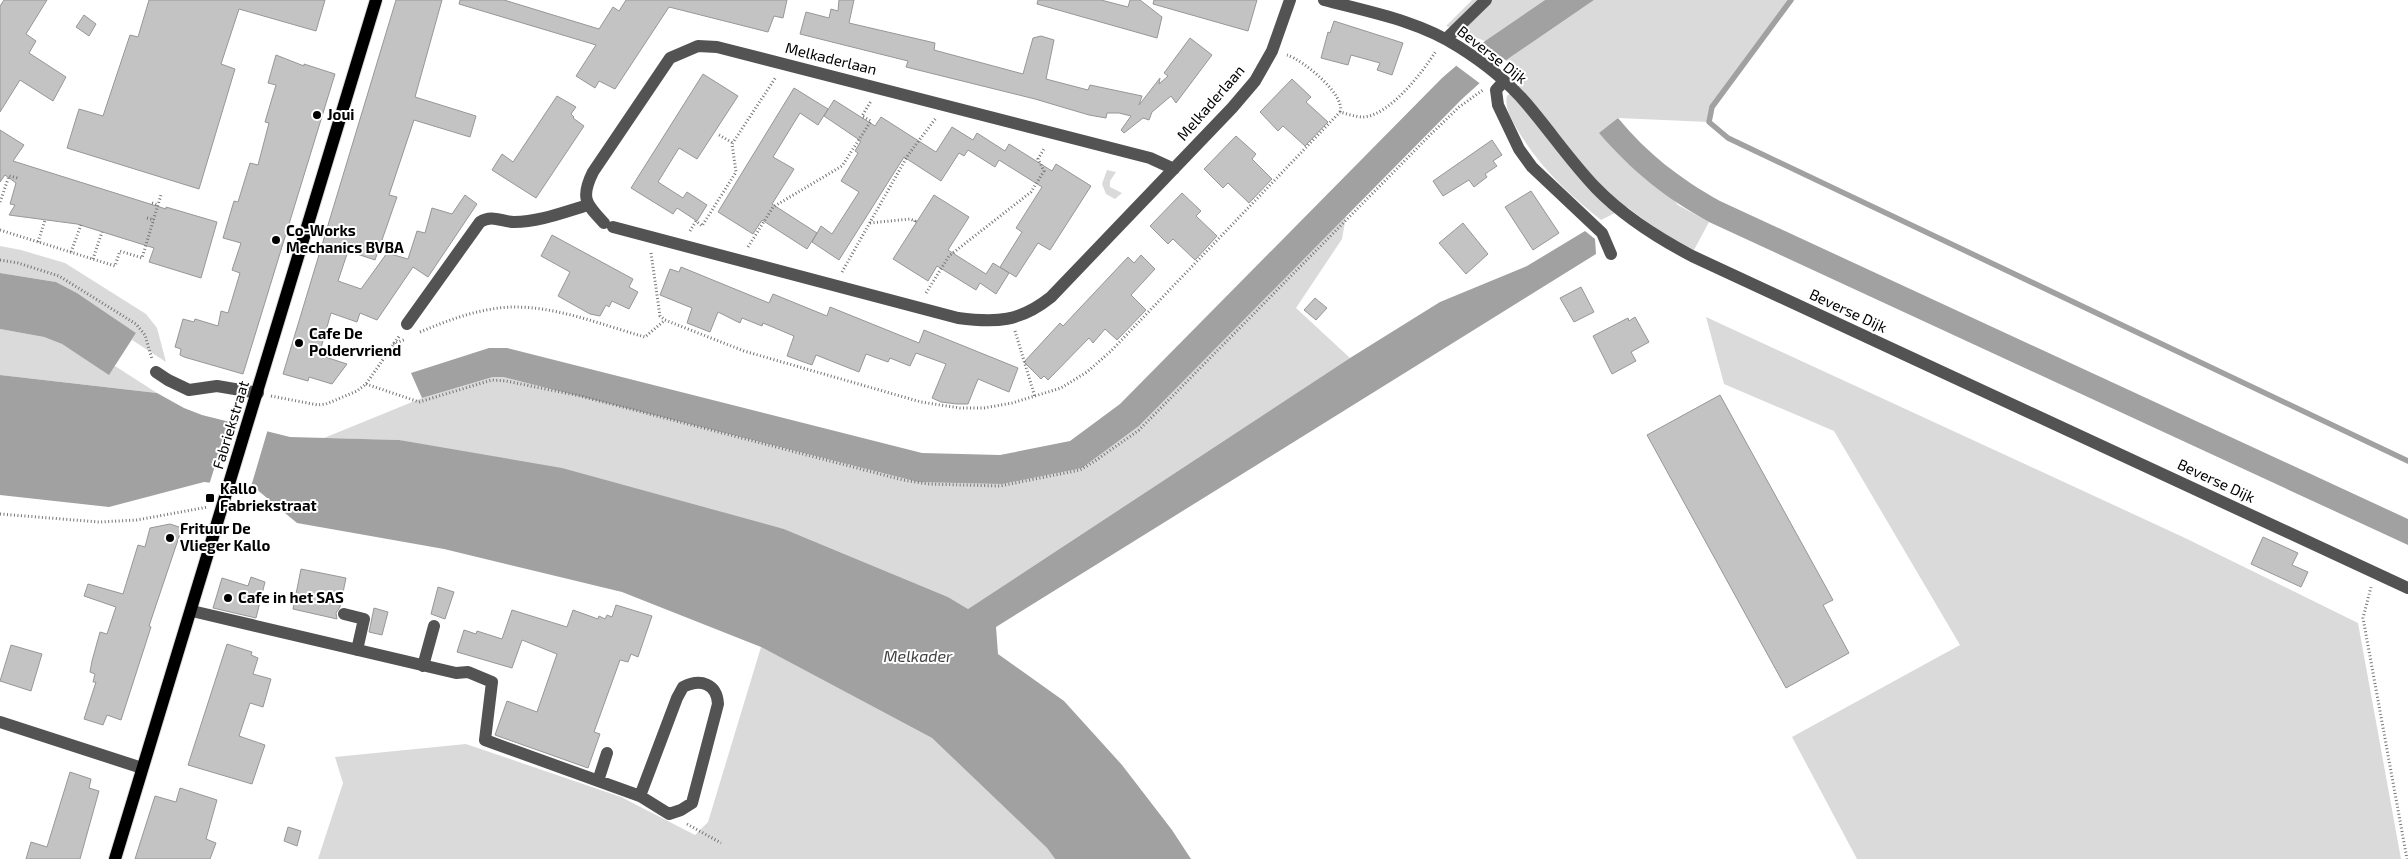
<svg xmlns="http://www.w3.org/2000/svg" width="2408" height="859" font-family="'Exo 2',sans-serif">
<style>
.green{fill:#dadada}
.water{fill:#a1a1a1}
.pier{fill:#fff}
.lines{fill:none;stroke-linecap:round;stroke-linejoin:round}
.stream{stroke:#a1a1a1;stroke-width:5.5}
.building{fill:#c3c3c3;stroke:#979797}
.major-casing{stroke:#dbdbdb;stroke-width:14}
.path{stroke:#757575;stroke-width:3;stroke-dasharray:1 2.5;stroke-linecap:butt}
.minor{stroke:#535353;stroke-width:12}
.major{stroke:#000;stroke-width:12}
.poi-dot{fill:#000;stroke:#fff;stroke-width:2}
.labels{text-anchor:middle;stroke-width:4;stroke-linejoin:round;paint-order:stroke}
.street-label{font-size:15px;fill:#000;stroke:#fff}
.poi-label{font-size:15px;font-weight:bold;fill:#000;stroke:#fff;text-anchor:start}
.water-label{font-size:16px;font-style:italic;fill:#424242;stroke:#fff}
</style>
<rect width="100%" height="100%" fill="#fff"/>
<!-- green -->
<path class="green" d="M1472,0H1545L1485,41L1446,26Z
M1594,0H1791L1712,106L1709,122L1618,118L1610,125L1678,205L1709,222L1694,250L1659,231L1627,207L1601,220C1567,193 1539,166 1517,129C1512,120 1504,107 1507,96L1527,78L1502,63Z
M1107,170L1116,172L1110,181V187L1122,193L1115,199L1106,194L1102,184Z
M1346,216L1342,239L1296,308L1350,358L968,609L948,597L784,529L399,440L324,438L422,398L493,377H503L918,482L1082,468L1139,426Z
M0,246L21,250L65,263L146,314L157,328L166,362L132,340L136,333L77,293L56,282L0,273Z
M1706,317L2183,537L2358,623L2401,859H1857L1792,737L1960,645L1834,431L1724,384Z
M0,329L44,337L62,344L109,374L115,366L157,393L0,375Z
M761,647L932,738L1047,848L1055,859H318L343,783L335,757L466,744L621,797L695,835L708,822Z"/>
<!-- water -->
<path class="water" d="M1545,0H1594L1502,63L1462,99L1139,426L1082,468L1002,484L918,482L503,377H493L422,398L411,373L489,348H507L922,453L1000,455L1070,441L1120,404L1442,78L1485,41Z
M1618,118C1648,154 1679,178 1720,201L2408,519V545L1709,222C1664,197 1633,172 1599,133Z
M1585,231L1595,239L1596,254L996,627L998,654L1064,701L1122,765L1172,830L1191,859H1055L1047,848L932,738L761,647L622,592L444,549L297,523L255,488L204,482L109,507L0,495V375L157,393L184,408L202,415L290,437L399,440L562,468L784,529L948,597L968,609L1350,358L1440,302L1527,266Z
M0,273L56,282L77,293L136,333L109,375L62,344L44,337L0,329Z"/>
<!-- pier -->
<path class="pier" d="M1480,41L1508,62L1482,85L1454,64Z
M230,418L268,429L250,490L209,485Z"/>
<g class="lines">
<!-- stream -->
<path class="stream" d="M1791,0L1712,107L1709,122L1728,138L2408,461"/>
</g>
<!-- building -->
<path class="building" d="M4,0H47L26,34L36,41L29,53L66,77L53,101L20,80L0,112V6Z
M149,0H325L316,31L239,9L221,64L235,69L199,189L67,148L79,109L103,116L130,35L138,37Z
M396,0H442L415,97L476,116L470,137L414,120L389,195L397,197L375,260L348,251L338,281L361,289L387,253L408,259L417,231L425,233L432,208L452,214L465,195L477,204L428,277L413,267L377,320L360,313L357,322L331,313L319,355L347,364L332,384L309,377L308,381L283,374Z
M460,0H504L599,29L613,7L619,11L626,0H787L783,18L774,16L768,32L669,7L615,89L599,81L595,88L576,76L596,45L459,4Z
M839,0H854L849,23L935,43L934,50L1023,74L1033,38L1041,36L1054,40L1046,79L1088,90L1090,85L1142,96L1139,105L1160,78L1159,84L1168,76L1164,73L1190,38L1212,55L1176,103L1171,96L1152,112L1149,120L1143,118L1124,133L1121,130L1131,116L1119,113H1107L1106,118L1089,115L1035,99L922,71L906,67L908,61L800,34L806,12L829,18L831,9L838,11Z
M1038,0H1101L1128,7L1130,0H1140L1162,17L1157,38L1037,4Z
M1154,0H1257L1248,31L1153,4Z
M84,15L96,24L89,36L76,27Z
M1334,21L1403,43L1392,75L1377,70L1380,63L1351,55L1348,65L1321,58L1328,32L1330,33Z
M276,55L304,66V64L335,74L243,374L184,357L180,355L181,349L175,347L183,319L194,322L195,319L218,326L221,311L228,313L240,273L232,270L241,243L223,238L234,201L238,202L250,163L258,165L269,123L265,122L276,85L268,83Z
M703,74L738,96L697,159L679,148L658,182L683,198L687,192L707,205L697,221L677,208L673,214L631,188Z
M1292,79L1311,97L1306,102L1328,122L1305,146L1283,126L1278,131L1260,112Z
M794,88L828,109L818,125L800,113L773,157L794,169L772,204L817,233L807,249L762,220L753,234L718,212Z
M557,96L576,107L571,114L574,117L573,118L584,126L536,198L492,170L502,154L513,162Z
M834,100L875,126L881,117L936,152L952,127L973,140L977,133L1005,151L1009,144L1052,171L1056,164L1091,186L1050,250L1038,243L1016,277L1000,267L1022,232L1016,228L1042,187L999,160L995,167L968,150L964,156L959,153L941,181L904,157L839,260L812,242L821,226L832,234L859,192L841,181L858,153L855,151L861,141L824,116Z
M0,130L24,145L13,161L166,209V207L217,222L201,278L149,262L154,248L77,224L9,215L15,205L10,204L16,183L5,175L0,182Z
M1236,136L1256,154L1252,159L1272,179L1249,203L1228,183L1223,188L1204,169Z
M1492,140L1502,155L1493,161L1497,166L1485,174L1487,177L1474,187L1469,180L1443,196L1433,181Z
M1531,191L1559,233L1533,250L1505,207Z
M1182,193L1201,211L1196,216L1217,236L1195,260L1173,239L1168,244L1150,226Z
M934,195L969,217L948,250L986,274L993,263L1009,273L996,294L980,283L976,290L937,266L928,281L893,259Z
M1463,223L1488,254L1466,274L1439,243Z
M552,235L633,279L629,287L638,292L629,309L612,301L609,307L606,305L600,316L590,314L558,296L570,272L541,256Z
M1141,255L1155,269L1131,295L1146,310L1117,340L1105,329L1093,343L1089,338L1048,380L1044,376L1041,379L1024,362L1060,323L1063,326L1128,257L1134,263Z
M681,267L769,303L773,294L827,316L830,307L919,343L924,330L1018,368L1009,392L978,379L968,404H957L941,402L932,398L946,364L916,353L910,366L890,358L888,362L866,354L859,372L816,355L812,365L787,356L794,336L763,323L762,326L742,318L740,323L718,312L710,332L687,323L692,308L660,295L670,269L679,272Z
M1581,287L1594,312L1574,322L1560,298Z
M1315,298L1327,308L1316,320L1304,310Z
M1635,317L1649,342L1631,352L1636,361L1612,374L1593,336L1628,318L1629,321Z
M1720,395L1833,600L1823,605L1849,653L1786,688L1647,435Z
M170,524L182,528L149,626L151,627L121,720L107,715L103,725L84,719L96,682H93L95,674L90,672L92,661L100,632L107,634L116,607L84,596L88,584L123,594L138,545L145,547L150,528Z
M2263,537L2298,553L2292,565L2308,572L2301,587L2251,564Z
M301,569L346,578L340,607L336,613L337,619L293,609Z
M251,577L265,582L256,618L213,608L222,578L248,586Z
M438,587L454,592L445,619L431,614Z
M616,605L652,616L638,657L631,654L628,662L620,660L594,732L600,734L588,768L495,735L507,701L537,712L557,654L522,640L512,668L457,652L464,630L476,634L477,631L502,639L512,610L567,627L573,610L598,619L599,616L605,619L607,615L612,617Z
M374,608L388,612L382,635L369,632Z
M227,644L252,652L251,655L258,658L253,674L271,679L263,707L250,703L239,736L265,745L252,784L188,765Z
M11,645L42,654L31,691L0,681Z
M70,772L91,779L89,788L99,791L80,859H26L31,842L47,847Z
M180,788L217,800L206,839L216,843L210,859H135L155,796L176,802Z
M288,827L301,831L297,846L284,841Z"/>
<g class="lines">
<defs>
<path id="major" d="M115,859L376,0"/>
</defs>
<!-- major casing -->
<use href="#major" class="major-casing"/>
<!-- path -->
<path class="path" d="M1287,55C1303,60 1346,95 1340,112
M719,135L733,143
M0,202L9,176L18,178
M152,203L158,205
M147,218L154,220
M870,223L910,219L915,221L914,223
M0,230L115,266L120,251L142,258L161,195
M690,231L696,221L702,226L736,172L732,144L776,77
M38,242L45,220
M748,247L773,207L842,166L871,121L862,116L871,101
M71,252L81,225
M651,253L660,316L665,320
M93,259L102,232
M0,260L18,263L59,276L136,324L145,335L152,359
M842,272L908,155L936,118
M926,293L949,256L1031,192L1044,171L1038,159L1045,147
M1015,331L1035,397
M420,332C444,322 467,313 492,309C543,300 598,324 645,337L665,320L744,351L782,362L921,402L960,408H984L1012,403L1061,388L1087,372L1111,351L1340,112C1347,114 1356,117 1363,117C1389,116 1423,72 1436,51
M393,344L406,339
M366,384L419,402L492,380L506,381L580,396L903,480L928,484L1000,486L1080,470L1095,461L1139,430L1432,133L1459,107L1483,90
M271,396L318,405L326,404L357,391L366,384L400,335
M0,514L99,522L137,520L208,507
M2371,587L2363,618L2407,859
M687,824L721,843"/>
<!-- minor -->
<path class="minor" d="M1324,0C1370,12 1419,21 1459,47C1483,62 1508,82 1526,103C1550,131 1571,162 1596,188C1623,216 1658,238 1692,256L2408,588
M1446,39L1486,0
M1504,81L1496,90L1498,105L1519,149L1532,167L1602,233L1611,254
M604,223C586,204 580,198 593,172L670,58L698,46L717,47L1150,158L1174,169
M613,227L958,318C996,323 1020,322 1051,297L1232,108L1255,81L1272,51L1290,0
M407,324L480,222C492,214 502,222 514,222C539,222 564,212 588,205
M156,372L168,380L189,390L217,386L258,393
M192,611L456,673L468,672L492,682L485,740L640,796L669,814L681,810L692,803L718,704C717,684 701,678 683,687L677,698L640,796
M344,614L364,619L357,650
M423,666L434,626
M0,722L142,768
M598,781L607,753"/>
<!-- major -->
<use href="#major" class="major"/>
</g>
<!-- markers -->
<g class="poi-dot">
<circle cx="317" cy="115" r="5"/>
<circle cx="276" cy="240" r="5"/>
<circle cx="299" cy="343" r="5"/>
<rect x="205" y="493" width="10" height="10" rx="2.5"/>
<circle cx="170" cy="538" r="5"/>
<circle cx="228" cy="598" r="5"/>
</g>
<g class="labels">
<!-- street labels -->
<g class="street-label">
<text transform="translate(1492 55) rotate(38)" y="5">Beverse Dijk</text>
<text transform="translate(831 59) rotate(14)" y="5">Melkaderlaan</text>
<text transform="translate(1211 103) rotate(-49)" y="5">Melkaderlaan</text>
<text transform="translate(1848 311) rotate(25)" y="5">Beverse Dijk</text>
<text transform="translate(231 425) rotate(-73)" y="5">Fabriekstraat</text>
<text transform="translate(2216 481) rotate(25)" y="5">Beverse Dijk</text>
</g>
<!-- poi labels -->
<g class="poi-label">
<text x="327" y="120">Joui</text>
<text x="286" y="236">Co-Works<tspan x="286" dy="17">Mechanics BVBA</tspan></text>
<text x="309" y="339">Cafe De<tspan x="309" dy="17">Poldervriend</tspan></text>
<text x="220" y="494">Kallo<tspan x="220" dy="17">Fabriekstraat</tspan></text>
<text x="180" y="534">Frituur De<tspan x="180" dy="17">Vlieger Kallo</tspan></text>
<text x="238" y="603">Cafe in het SAS</text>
</g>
<!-- water labels -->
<g class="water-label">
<text x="918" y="662">Melkader</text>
</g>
</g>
</svg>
